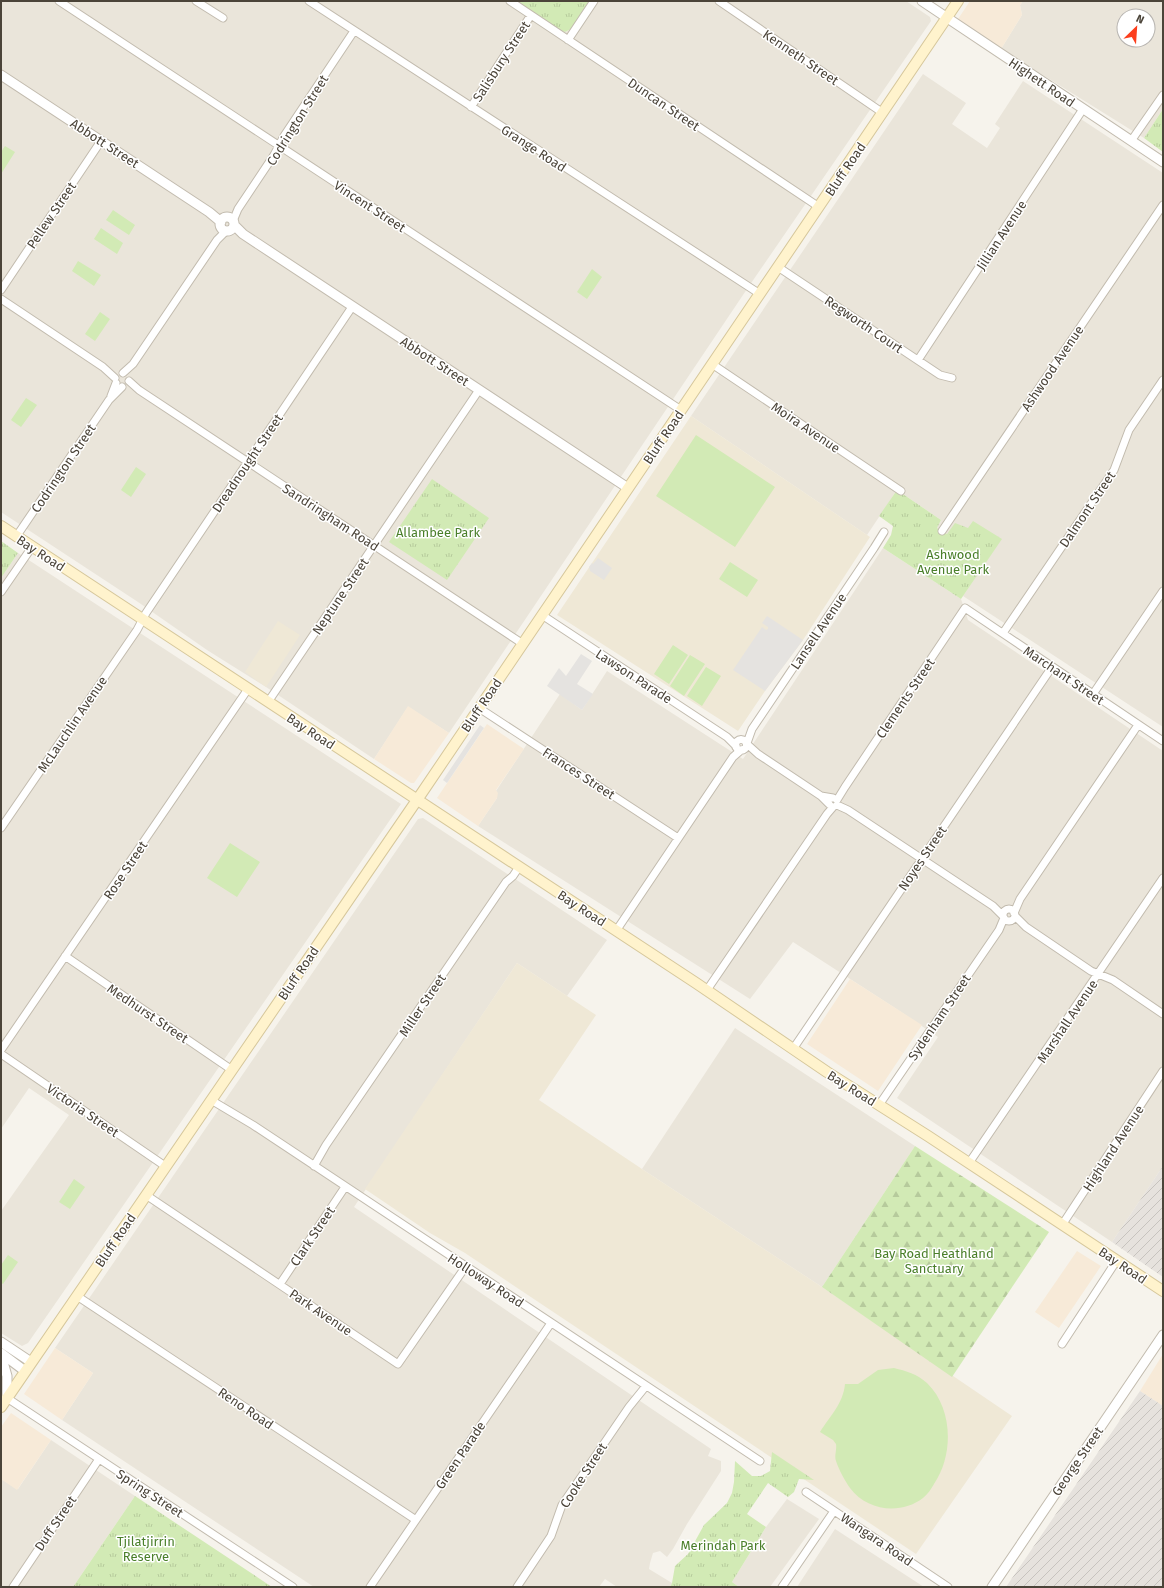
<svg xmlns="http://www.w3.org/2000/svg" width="1164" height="1588" font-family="'Fira Sans',sans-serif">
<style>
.residential{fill:#eae5da;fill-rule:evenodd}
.commercial{fill:#f7ead8}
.industrial{fill:url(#industrial-furrows)}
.education{fill:#efe8d6}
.grass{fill:#d2eab5}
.forest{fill:url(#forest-firs)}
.park{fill:url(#park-tufts)}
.parking{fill:#e5e3e0}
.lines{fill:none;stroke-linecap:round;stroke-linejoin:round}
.minor-casing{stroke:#c2bbae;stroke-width:9}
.tertiary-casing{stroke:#c2bbae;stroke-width:11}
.secondary-casing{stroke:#d6c79b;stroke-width:12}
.minor{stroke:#fff;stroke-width:7}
.tertiary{stroke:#fff;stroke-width:9}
.secondary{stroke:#fff3cd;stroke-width:10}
.labels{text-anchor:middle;stroke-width:3;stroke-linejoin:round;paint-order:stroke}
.street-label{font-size:13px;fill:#4b4439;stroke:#fff}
.park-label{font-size:13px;fill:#4a7f2a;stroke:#fff}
</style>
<defs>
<pattern id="industrial-furrows" width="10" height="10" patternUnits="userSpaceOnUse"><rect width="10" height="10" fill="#e6e2dd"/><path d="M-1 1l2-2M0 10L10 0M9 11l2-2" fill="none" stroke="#c7c3be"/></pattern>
<pattern id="forest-firs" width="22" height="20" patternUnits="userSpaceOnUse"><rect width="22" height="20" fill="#d2eab5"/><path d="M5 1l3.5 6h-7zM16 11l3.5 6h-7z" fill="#b6ca9c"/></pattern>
<pattern id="park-tufts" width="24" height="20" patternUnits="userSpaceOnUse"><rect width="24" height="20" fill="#d2eab5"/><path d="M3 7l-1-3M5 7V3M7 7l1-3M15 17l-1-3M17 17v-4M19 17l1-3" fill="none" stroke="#b6ca9c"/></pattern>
</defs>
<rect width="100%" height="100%" fill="#f6f3ec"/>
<!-- residential -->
<path class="residential" d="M1,1H516L560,30L565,32L571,29L589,1H906L930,17L931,21L745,292L449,733L408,707L374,759L266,687L207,650L138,602L1,512Z
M1023,1H1163V109L1144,138L1001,49L1022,15L1020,5ZM1124,16H1148V40H1124Z
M923,74L966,103L952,124L987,148L1000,128L995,124L1023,81L1163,173V727L963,596L1001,539L968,528L947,534L937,528L941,520L897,490L867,535L691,416Z
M883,548L961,599L968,620L1163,751V1166L1112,1242L897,1098L938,1037L895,1008L793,942L750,999L478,826L497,798L496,791L560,694L582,710L607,671L743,759Z
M18,553L401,804L28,1343L22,1346L1,1333V1211L69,1115L29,1088L1,1129V578Z
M423,818L607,940L567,996L517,963L354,1207L711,1449L708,1456L721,1461V1471L687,1524L673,1549L667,1557L660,1551L653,1553L650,1563L649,1569L672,1583L670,1587H617L605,1579L599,1587H314L62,1420L93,1373L55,1348L418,819Z
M735,1028L915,1146L822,1287L642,1169Z
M51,1440L135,1496L73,1587H1V1479L18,1489Z
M787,1499L819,1519L770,1587H739L732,1582L766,1527Z
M835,1529L924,1587H797Z"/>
<!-- commercial -->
<path class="commercial" d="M970,1H1023L1020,5L1022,15L1001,49L958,19Z
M408,706L449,733L414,783H411L374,759Z
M487,724L524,749L496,790L498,793L497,798L478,826L437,798Z
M850,979L922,1025L878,1091L807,1044Z
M1077,1251L1101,1266L1059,1328L1035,1312Z
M55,1348L93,1373L62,1420L24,1394Z
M1163,1354V1406L1140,1391Z
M11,1413L51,1440L17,1490L1,1479V1427Z"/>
<!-- industrial -->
<path class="industrial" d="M1163,1166V1277L1112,1242Z
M1140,1391L1163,1406V1587H1006Z"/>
<!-- education -->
<path class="education" d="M691,416L870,537L803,640L765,691L738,731L557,615Z
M278,621L300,635L266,687L245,672Z
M517,963L596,1015L539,1100L642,1169L822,1287L1012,1416L916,1554L465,1253L430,1233L365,1189Z"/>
<!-- grass -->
<path class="grass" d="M5,146L15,152L1,174V152Z
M113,210L135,225L129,235L106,220Z
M101,228L123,243L117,254L94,239Z
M78,261L101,275L94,286L72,271Z
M592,269L602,277L587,299L577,292Z
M100,312L110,319L95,341L85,334Z
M26,398L37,405L21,427L11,420Z
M696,435L775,487L735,547L656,496Z
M136,467L146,474L131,497L121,490Z
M730,562L758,580L747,597L719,579Z
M673,645L688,655L669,684L654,674Z
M690,655L705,664L684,696L670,686Z
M706,667L721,676L702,706L687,696Z
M230,843L260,862L237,897L207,878Z
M74,1179L85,1187L70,1209L59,1202Z
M8,1255L18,1262L3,1284L1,1283V1265Z
M894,1368C906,1371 917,1374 927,1383C953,1408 954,1455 934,1484C931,1489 928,1494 923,1498C901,1515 867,1511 850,1488C845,1481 839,1470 836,1461C834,1456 837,1450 836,1444L833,1440L820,1432C830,1416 843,1404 845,1384H858L878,1370Z"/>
<!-- forest -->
<path class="forest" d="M915,1146L1049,1232L952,1377L822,1287Z"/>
<!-- park -->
<path class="park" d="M516,1H589L571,29L565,32L560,30Z
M1163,109V152L1144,138Z
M432,479L489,518L447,580L389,542Z
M897,490L941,520L937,528L947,534L955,523L968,528L973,521L1002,539L961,599L883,548L891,535L893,526L879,516Z
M1,541L18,553L1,578Z
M772,1452L814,1480L799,1479L794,1492L788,1497L768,1483L747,1514L766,1527L732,1582L739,1587H670L672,1583L675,1566L688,1554L704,1525L727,1503L732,1493L734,1482L735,1461L752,1476H761L770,1471Z
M135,1496L272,1587H73Z"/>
<!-- parking -->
<path class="parking" d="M598,558L612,568L604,580L590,571L589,567L592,563L593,564Z
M767,616L803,640L765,691L733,670L762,627L766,630L768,629V627L762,623Z
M581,654L592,661L577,684L593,694L582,710L547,686L559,668L566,676Z
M480,725L484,728L447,783L443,780Z"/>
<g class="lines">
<defs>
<path id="minor" d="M59,1L681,410
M196,1L223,18
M309,1L760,294
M510,1L819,207
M719,1L883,113
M568,40L594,1
M471,107L531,15
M1131,141L1163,95
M233,221L238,209L274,155L284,136L354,31
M778,267L940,375L952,378
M1,290L101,141
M1,299L103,367L115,378
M918,360L1083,109
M712,364L901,491
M123,373L133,364L217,240L226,231
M129,381L139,390L523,644
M111,396L116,383
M942,531L1163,205
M16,537L109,400L122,387
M1,592L32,547
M542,615L727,737L736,746
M1003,633L1114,470L1129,430L1163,380
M1093,694L1163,591
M268,702L479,390
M479,708L678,838
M735.5 745a5.5 5.5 0 1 1 11 0a5.5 5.5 0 1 1-11 0Z
M747,743L752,729L874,548L884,532
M747,744L758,754L821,796L829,804
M821,796L833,798
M837,800L845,787L965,608L1163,741
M837,805L848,810L993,906L1003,916
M1,828L137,630L146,613L352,307
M1003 915a6 6 0 1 1 12 0a6 6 0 1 1-12 0Z
M1014,913L1020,899L1138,725
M1015,916L1026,927L1091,971L1113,980L1163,1014
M616,931L733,757L741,750
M65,956L232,1070
M707,990L827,814L833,807
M793,1049L1052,667
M1,1050L248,689
M1,1054L165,1166
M211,1100L253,1125L760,1461
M879,1105L999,930L1004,918
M969,1163L1163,878
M314,1166L326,1145L506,882L513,876L519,867
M146,1195L398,1364L466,1266
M1062,1225L1163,1071
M280,1284L345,1187
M77,1296L416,1520
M1062,1344L1117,1260
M7,1398L293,1587
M806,1492L948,1587
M13,1587L99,1459
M370,1587L551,1323
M517,1587L551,1536L562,1505L629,1407L646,1386
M782,1587L834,1511"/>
<path id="tertiary" d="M922,1L1163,162
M1,75L209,212L221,222
M220 224a7 7 0 1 1 14 0a7 7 0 1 1-14 0Z
M234,225L243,234L628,488
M1,1342L31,1362
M1,1353L25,1371
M1,1355L7,1376V1398
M992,1587L1163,1335"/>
<path id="secondary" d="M1,526L696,983L827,1072L928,1136L1163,1291
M1,1407L417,800L958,1"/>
</defs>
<!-- minor casing -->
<use href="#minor" class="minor-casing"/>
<!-- tertiary casing -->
<use href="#tertiary" class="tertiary-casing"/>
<!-- secondary casing -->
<use href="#secondary" class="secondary-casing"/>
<!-- minor -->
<use href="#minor" class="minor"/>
<!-- tertiary -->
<use href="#tertiary" class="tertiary"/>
<!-- secondary -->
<use href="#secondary" class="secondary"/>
</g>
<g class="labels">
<!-- street labels -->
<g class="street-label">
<text transform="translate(801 57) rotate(34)" y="5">Kenneth Street</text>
<text transform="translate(501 61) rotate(-57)" y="5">Salisbury Street</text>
<text transform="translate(1042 82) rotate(34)" y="5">Highett Road</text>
<text transform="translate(664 104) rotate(34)" y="5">Duncan Street</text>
<text transform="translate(297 120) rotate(-58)" y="5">Codrington Street</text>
<text transform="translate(105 143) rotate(33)" y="5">Abbott Street</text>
<text transform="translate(534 148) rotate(33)" y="5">Grange Road</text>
<text transform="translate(845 169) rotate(-56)" y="5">Bluff Road</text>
<text transform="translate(370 206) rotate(33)" y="5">Vincent Street</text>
<text transform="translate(51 215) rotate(-56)" y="5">Pellew Street</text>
<text transform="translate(1001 235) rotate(-57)" y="5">Jillian Avenue</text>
<text transform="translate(864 324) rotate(34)" y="5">Regworth Court</text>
<text transform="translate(435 361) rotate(33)" y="5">Abbott Street</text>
<text transform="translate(1052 368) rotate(-56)" y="5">Ashwood Avenue</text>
<text transform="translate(806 427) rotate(34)" y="5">Moira Avenue</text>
<text transform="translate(663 437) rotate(-56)" y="5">Bluff Road</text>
<text transform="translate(247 463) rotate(-56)" y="5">Dreadnought Street</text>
<text transform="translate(63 468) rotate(-56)" y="5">Codrington Street</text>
<text transform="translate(1087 509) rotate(-56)" y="5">Dalmont Street</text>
<text transform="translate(331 517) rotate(33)" y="5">Sandringham Road</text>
<text transform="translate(41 553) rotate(33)" y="5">Bay Road</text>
<text transform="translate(340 596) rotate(-56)" y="5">Neptune Street</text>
<text transform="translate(818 631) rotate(-56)" y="5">Lansell Avenue</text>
<text transform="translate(1064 675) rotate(34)" y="5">Marchant Street</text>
<text transform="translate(634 676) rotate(33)" y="5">Lawson Parade</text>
<text transform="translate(905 698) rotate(-56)" y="5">Clements Street</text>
<text transform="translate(481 705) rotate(-56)" y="5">Bluff Road</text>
<text transform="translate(72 724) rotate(-56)" y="5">McLauchlin Avenue</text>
<text transform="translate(311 731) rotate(33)" y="5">Bay Road</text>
<text transform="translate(579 773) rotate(33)" y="5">Frances Street</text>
<text transform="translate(922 858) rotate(-56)" y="5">Noyes Street</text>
<text transform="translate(125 870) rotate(-56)" y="5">Rose Street</text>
<text transform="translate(582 908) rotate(33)" y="5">Bay Road</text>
<text transform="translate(298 973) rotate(-56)" y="5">Bluff Road</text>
<text transform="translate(422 1005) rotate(-56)" y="5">Miller Street</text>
<text transform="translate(148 1013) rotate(34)" y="5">Medhurst Street</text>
<text transform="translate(939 1017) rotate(-56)" y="5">Sydenham Street</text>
<text transform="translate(1067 1021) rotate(-56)" y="5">Marshall Avenue</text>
<text transform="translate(852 1088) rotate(32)" y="5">Bay Road</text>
<text transform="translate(83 1110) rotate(34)" y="5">Victoria Street</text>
<text transform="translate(1113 1148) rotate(-57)" y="5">Highland Avenue</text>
<text transform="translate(312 1236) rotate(-56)" y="5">Clark Street</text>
<text transform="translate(115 1240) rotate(-56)" y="5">Bluff Road</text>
<text transform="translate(1123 1265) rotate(34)" y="5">Bay Road</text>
<text transform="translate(486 1280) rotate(33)" y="5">Holloway Road</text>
<text transform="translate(321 1312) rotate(34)" y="5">Park Avenue</text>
<text transform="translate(246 1408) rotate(34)" y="5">Reno Road</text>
<text transform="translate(460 1455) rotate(-56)" y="5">Green Parade</text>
<text transform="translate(1077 1461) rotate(-56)" y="5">George Street</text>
<text transform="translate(583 1475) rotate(-57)" y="5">Cooke Street</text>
<text transform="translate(150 1493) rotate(33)" y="5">Spring Street</text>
<text transform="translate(55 1523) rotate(-56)" y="5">Duff Street</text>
<text transform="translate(877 1539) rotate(34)" y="5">Wangara Road</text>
</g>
<!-- park labels -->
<g class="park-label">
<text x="438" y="537">Allambee Park</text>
<text x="953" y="559">Ashwood<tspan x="953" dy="15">Avenue Park</tspan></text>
<text x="934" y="1258">Bay Road Heathland<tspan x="934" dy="15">Sanctuary</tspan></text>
<text x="146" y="1546">Tjilatjirrin<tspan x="146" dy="15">Reserve</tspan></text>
<text x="723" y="1550">Merindah Park</text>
</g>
</g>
<!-- border -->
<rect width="1164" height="1588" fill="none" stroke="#4b4439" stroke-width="4"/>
<!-- north arrow -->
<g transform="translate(1136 28) rotate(25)"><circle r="19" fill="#ffffff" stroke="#b7b4b0"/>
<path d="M0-3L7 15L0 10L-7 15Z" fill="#fc3f1d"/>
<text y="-6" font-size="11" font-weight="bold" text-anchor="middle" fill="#4b4439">N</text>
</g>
</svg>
